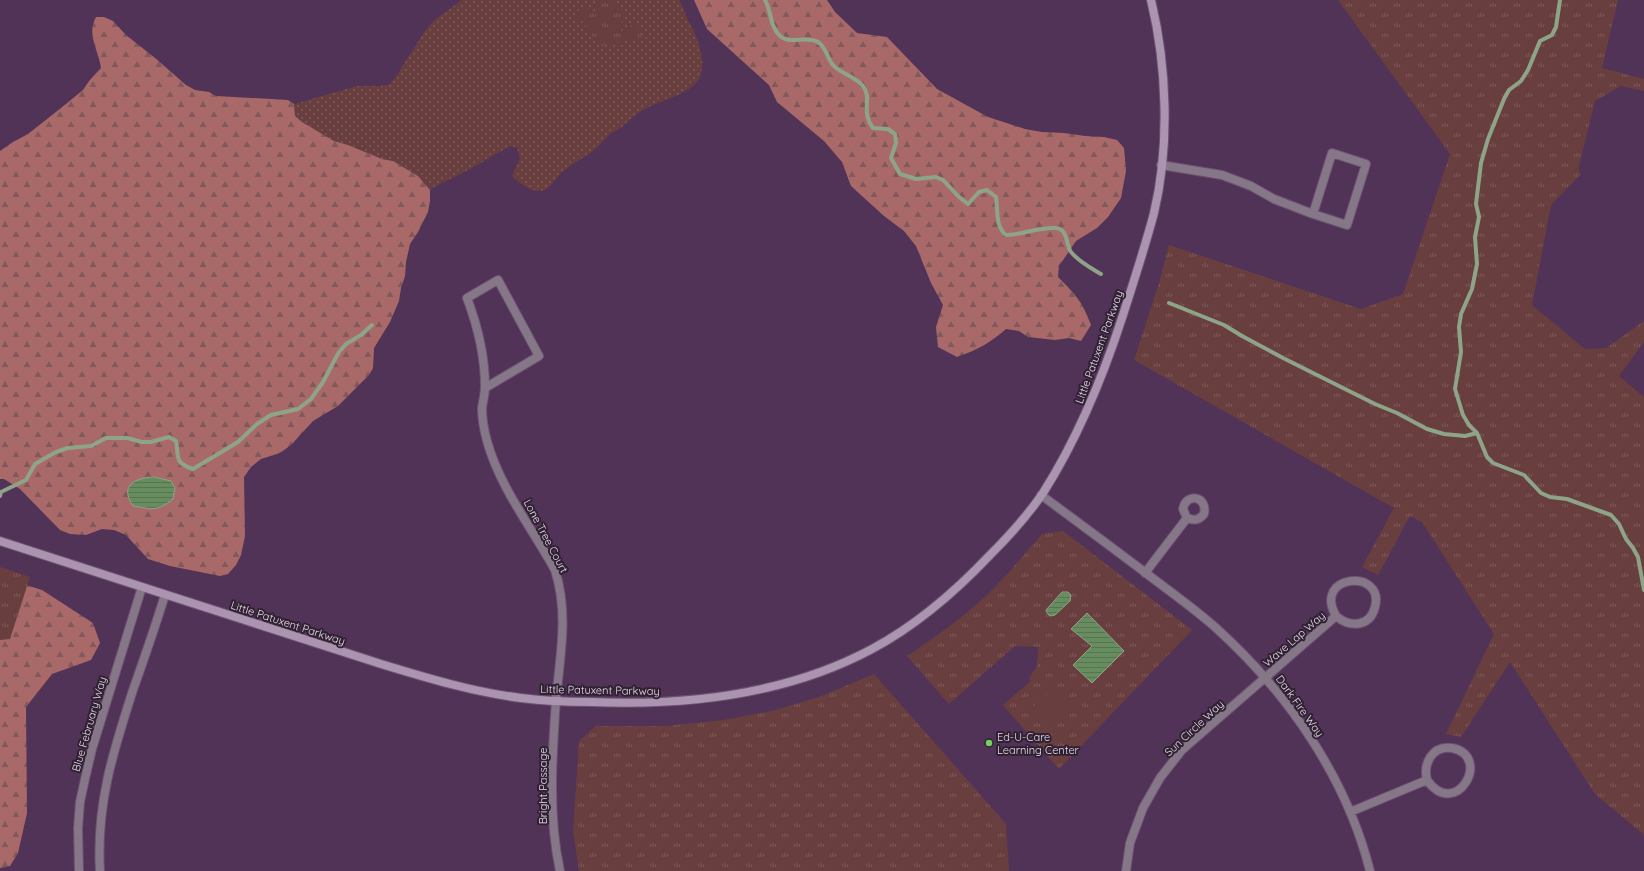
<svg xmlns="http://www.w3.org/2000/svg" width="1644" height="871" font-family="Quicksand,sans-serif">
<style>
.grass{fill:url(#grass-dots)}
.forest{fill:url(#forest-firs)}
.park{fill:url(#park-tufts)}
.garden{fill:#693e3e}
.water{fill:url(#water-rules);stroke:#8ea489}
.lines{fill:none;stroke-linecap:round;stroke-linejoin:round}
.stream{stroke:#8ea489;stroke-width:4}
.street-casing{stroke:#6d5172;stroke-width:10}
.secondary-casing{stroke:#6d5172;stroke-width:10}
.street{stroke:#857688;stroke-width:8}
.secondary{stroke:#ab94b0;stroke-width:8}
.poi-dot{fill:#71d25e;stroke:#2f2132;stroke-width:1.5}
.labels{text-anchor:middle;stroke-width:4;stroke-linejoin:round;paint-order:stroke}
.street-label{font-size:11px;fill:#ebd9ee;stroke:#2f2132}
.poi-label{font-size:11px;fill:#ebd9ee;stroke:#2f2132;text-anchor:start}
</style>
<defs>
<pattern id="grass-dots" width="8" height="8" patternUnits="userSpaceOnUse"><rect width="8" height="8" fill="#693e3e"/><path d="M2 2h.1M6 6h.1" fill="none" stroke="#7f595a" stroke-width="1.8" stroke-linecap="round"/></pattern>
<pattern id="forest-firs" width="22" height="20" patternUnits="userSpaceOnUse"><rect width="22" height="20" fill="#a96969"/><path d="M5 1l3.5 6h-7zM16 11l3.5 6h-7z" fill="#81595b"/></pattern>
<pattern id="park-tufts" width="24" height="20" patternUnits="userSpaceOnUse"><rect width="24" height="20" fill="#693e3e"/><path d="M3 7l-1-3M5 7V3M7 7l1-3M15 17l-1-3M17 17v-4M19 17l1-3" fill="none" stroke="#7f595a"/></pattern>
<pattern id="water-rules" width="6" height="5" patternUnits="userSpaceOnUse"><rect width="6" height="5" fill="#668d5e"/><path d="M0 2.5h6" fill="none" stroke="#5b7256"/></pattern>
</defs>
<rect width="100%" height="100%" fill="#513357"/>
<!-- grass -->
<path class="grass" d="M462,0H679C684,7 685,15 689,22C697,36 707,61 700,77C692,95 659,100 643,110C634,115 627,123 619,129C616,131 612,132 609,135C603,140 600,146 594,150C584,158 571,164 561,173C556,178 552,187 544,190C532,194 520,183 512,176L520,158L517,148L511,146C494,154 479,165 462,173C451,179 440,183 430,190L418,176L393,161L382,159L348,145L334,141L302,122L295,116L294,104L357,86H381L390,84L395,78L425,31L433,21Z"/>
<!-- forest -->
<path class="forest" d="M694,0H827L835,12L857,33L887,37L937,89L988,117L1025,129L1042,132L1064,133L1085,136L1104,137L1117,140L1124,148L1126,171L1121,198L1108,217L1097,228L1076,241L1059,266L1058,277C1076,295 1082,301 1091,325L1081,341L1069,338L1055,340L1028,337L1019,331L1006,329C990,343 977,350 957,357L938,347L936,327L943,305L931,283L916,246L904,231L884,216L851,186L842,162L824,141L777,102L769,85L707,29Z
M96,17H104L113,21L126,35L155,58L186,85L195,90L209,92L216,96L288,100L294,104L295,116L302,122L334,141L348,145L382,159L393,161L418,176L430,190V201L428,212L418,232L410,244L406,262L405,276L401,288L399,301L390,322L374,348L373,368L369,375L338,406L313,421L291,445L280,453L261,459L251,467L244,477L245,536L241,555L236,565L228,574L220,576L170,566L148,559L126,535L114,530L102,529L86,535L70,534L60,530L20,489L4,479H0V151L13,142L28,134L61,108L83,90L89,81L101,68C99,51 86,34 96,17Z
M0,577L42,590L93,623L100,643L91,660L52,674L26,707L27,813L18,853L10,866L0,868Z"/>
<!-- park -->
<path class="park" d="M603,0H614L624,16L620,19L623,24L619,27L621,31L635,24L642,36L631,43L627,37L612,46L609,43L600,48L583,21L580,23L574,13L586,5L592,14L597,11L594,6Z
M1338,0H1618L1602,68L1644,79V91L1621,86L1595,101L1579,166L1580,175L1551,205L1532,305L1585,349L1606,348L1644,321V342L1619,376L1644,397V835L1595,794L1510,662L1461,737L1446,734L1494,634L1422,522L1410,516L1378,575L1362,567L1394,508L1134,360L1159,283L1169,245L1361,309L1403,294L1450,154Z
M1063,531L1192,630L1059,769L1003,705L1031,681L1029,678L1037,666L1038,647L1015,646L949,704L907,656C934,638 961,619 985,597C1006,578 1023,555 1042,534Z
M0,567L30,577L10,639L0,640Z
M874,674L1006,824L1009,871H579L573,831L579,741L596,726H665L723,720L772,711L819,697Z"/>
<!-- garden -->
<path class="garden" d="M1056,686L1072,703L1046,728L1029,711Z"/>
<!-- water -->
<path class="water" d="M154,477L171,481L175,488L173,499C157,512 152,509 133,506C119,485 135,478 154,477Z
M1062,592H1068L1071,595L1070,601L1055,615C1050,617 1047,615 1046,610Z
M1087,613L1124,651L1092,683L1073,665L1092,646L1071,629Z"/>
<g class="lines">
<!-- stream -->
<path class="stream" d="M765,0C772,12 769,25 780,36C790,45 806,35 818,42C826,47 827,58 833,65C841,74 855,76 863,86C873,99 860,111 873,128L888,129L895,134L896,143L891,158L900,174L916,179L936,177L943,180L959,197L968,204L979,192L987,190L996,197C998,209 995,226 1006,235C1022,235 1038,227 1055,228C1069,229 1065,244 1071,252C1079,262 1091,268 1101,274
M1560,0L1556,27L1552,35L1540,41L1528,70L1521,81L1509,90L1504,99L1488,139L1481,163L1476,204L1479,217L1475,237L1477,264L1472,289L1461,314L1459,327L1461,352L1455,389L1463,415L1469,425L1477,433L1487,457L1493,463L1524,475L1541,493L1550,497L1567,499L1611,515L1619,524L1626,539L1633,548L1638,557L1644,590
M1169,303L1224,325L1242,336L1285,359L1375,404L1397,413L1427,429L1444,434L1465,436L1477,433
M0,496L1,492L26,480L35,464L56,452L68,448L91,446L106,438H127L142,442H151L169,437L176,441C179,457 174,463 193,469L238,442L257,424L271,415L298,409L311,399L323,382L339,352L346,344L361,335L372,325"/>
<defs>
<path id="street" d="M1161,165L1222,175L1251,186L1274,199L1313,214L1332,153L1366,164L1347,225L1313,214
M485,388L539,356L498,280L467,298C478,327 485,355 485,387C485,394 483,401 482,408C482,419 484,430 487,441C500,488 532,528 555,570C569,614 560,655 556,700C552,757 548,816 560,871
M1041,495C1079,523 1117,551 1155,580C1175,595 1196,610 1215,627C1287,692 1346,776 1370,871
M1145,573L1187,518C1195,521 1199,520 1204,514C1208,496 1186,492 1183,509L1187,518
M1350,812L1427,780C1423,764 1432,745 1452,748C1493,756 1456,821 1427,780
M79,871L78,828L80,802L85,779L92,749L142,587
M100,871C96,805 113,752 133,690C144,659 155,627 165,595
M1126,871L1130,843L1143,808L1160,778L1182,750L1336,616C1312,574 1385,568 1375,607C1370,627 1350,628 1336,616"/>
<path id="secondary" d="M0,541L381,664C427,678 473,692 521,698C544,701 568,702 591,702C686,706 786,695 872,649C917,625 955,592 990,555C1009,536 1028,515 1043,493C1078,438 1103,377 1123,315C1134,281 1145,247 1154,213C1170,146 1167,66 1151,0"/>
</defs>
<!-- street casing -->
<use href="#street" class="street-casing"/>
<!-- secondary casing -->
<use href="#secondary" class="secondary-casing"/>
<!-- street -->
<use href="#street" class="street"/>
<!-- secondary -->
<use href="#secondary" class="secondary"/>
</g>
<!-- markers -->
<circle class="poi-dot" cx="989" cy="743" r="4"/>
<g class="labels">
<!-- street labels -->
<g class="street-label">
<text transform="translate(1099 347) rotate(-70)" y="4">Little Patuxent Parkway</text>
<text transform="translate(546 536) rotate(62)" y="4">Lone Tree Court</text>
<text transform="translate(288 623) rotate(18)" y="4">Little Patuxent Parkway</text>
<text transform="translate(1294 639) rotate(-41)" y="4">Wave Lap Way</text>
<text transform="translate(600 690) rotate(1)" y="4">Little Patuxent Parkway</text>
<text transform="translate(1300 706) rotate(54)" y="4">Dark Fire Way</text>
<text transform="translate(89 724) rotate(-74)" y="4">Blue February Way</text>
<text transform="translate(1194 728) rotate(-43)" y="4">Sun Circle Way</text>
<text transform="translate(543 786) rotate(-90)" y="4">Bright Passage</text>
</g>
<!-- poi labels -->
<g class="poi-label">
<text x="997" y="741">Ed-U-Care<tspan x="997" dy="13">Learning Center</tspan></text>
</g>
</g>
</svg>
